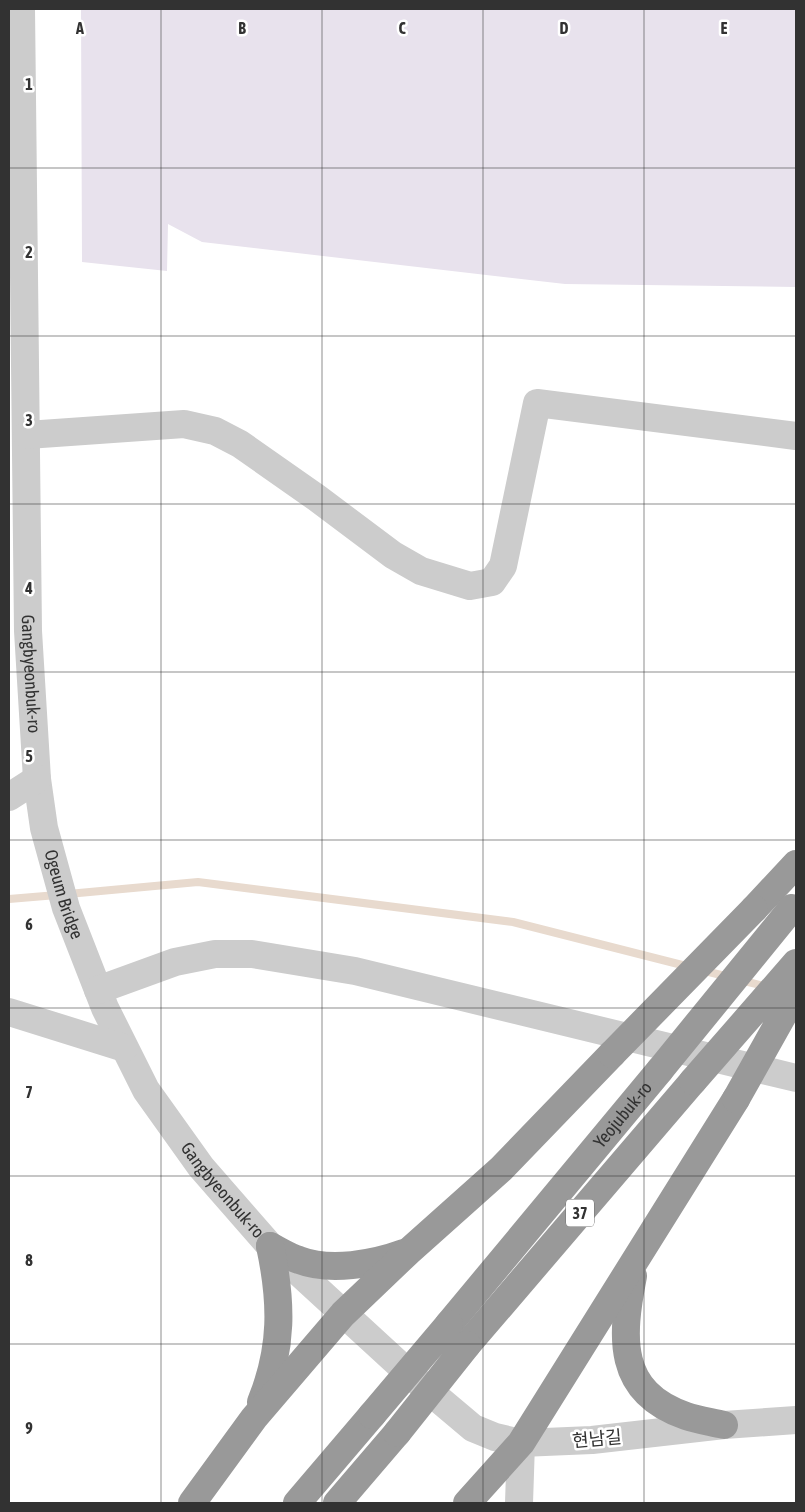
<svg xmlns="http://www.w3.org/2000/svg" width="805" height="1512" font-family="'Asap Condensed','Noto Sans KR',sans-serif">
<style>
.green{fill:#e8e2ed}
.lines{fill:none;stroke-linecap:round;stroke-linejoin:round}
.stream{stroke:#e8dace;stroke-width:8}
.minor{stroke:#ccc;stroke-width:28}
.highway{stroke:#999;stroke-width:28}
.highway-bridge{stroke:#999;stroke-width:28}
.grid{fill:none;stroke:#323232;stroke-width:1;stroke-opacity:0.55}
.labels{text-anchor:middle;stroke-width:5;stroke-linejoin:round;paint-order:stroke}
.shield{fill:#fff;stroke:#707070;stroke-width:1}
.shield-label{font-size:16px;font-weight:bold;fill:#323232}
.street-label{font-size:18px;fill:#323232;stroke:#fff}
.grid-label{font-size:16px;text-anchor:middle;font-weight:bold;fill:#323232;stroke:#fff;stroke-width:5;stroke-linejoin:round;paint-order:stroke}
</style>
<rect width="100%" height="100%" fill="#fff"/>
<!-- green -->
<path class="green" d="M81,9H796V287L565,284L202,242L168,224L167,271L82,262Z"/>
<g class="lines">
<!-- stream -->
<path class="stream" d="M68,894L198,882L513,922L690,967
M9,899L57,895
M701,970L729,977
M740,980L768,987"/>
<!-- minor -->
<g class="minor">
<path id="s1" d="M21,9L28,631L37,779L44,828L66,908L105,1008L146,1090L201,1167L270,1246L416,1380L473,1428L495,1437L521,1443L592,1440L724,1425L796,1420"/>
<path d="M27,435L184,424L215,431L240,444L317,498L393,555L421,571L470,586L492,582L503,566L537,403L796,436"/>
<path d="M9,797L37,779"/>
<path d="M98,990L175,962L215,954H252L355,971L796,1078"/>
<path d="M9,1012L124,1048"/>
<path d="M519,1503L521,1443"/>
</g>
<!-- highway -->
<g class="highway">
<path d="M754,909L796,864"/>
<path d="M270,1246C280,1251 289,1257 299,1260C330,1272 374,1264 404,1253"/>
<path d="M633,1276C621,1337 616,1392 686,1416C698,1420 712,1422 724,1425"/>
<path id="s2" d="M449,1324L660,1070"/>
<path d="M467,1345L693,1081"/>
<path d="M261,1402C283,1348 282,1302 270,1246"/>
<path d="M192,1503L254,1418L343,1314L408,1252L501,1169L612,1054"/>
<path d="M297,1503L372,1415"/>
<path d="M337,1503L397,1433"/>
<path d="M467,1503L521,1443L736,1099"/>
</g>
<!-- highway-bridge -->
<path class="highway-bridge" d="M612,1054L754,909
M660,1070L792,908
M693,1081L796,963
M736,1099L796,992
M372,1415L449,1324
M397,1433L467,1345"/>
</g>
<!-- grid -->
<path class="grid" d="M161,9V1503M322,9V1503M483,9V1503M644,9V1503M9,168H796M9,336H796M9,504H796M9,672H796M9,840H796M9,1008H796M9,1176H796M9,1344H796"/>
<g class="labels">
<!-- shield labels -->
<rect class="shield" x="566" y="1199.5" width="28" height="27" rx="4"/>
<g class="shield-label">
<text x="580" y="1219">37</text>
</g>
<!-- street labels -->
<g class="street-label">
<text dy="6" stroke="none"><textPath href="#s1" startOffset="665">Gangbyeonbuk-ro</textPath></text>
<text dy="6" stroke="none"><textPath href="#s1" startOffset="889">Ogeum Bridge</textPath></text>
<text dy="6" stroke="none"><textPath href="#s2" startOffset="272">Yeojubuk-ro</textPath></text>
<text dy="6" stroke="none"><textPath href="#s1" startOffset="1228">Gangbyeonbuk-ro</textPath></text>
<text transform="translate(597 1439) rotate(-5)" y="6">현남길</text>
</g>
</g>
<g class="grid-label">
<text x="80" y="34">A</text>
<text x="242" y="34">B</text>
<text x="402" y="34">C</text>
<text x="564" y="34">D</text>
<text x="724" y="34">E</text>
<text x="29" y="90">1</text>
<text x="29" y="258">2</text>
<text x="29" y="426">3</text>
<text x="29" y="594">4</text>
<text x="29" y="762">5</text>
<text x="29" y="930">6</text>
<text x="29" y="1098">7</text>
<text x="29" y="1266">8</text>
<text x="29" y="1434">9</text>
</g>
<!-- border -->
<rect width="805" height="1512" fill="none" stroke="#323232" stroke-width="20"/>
</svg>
